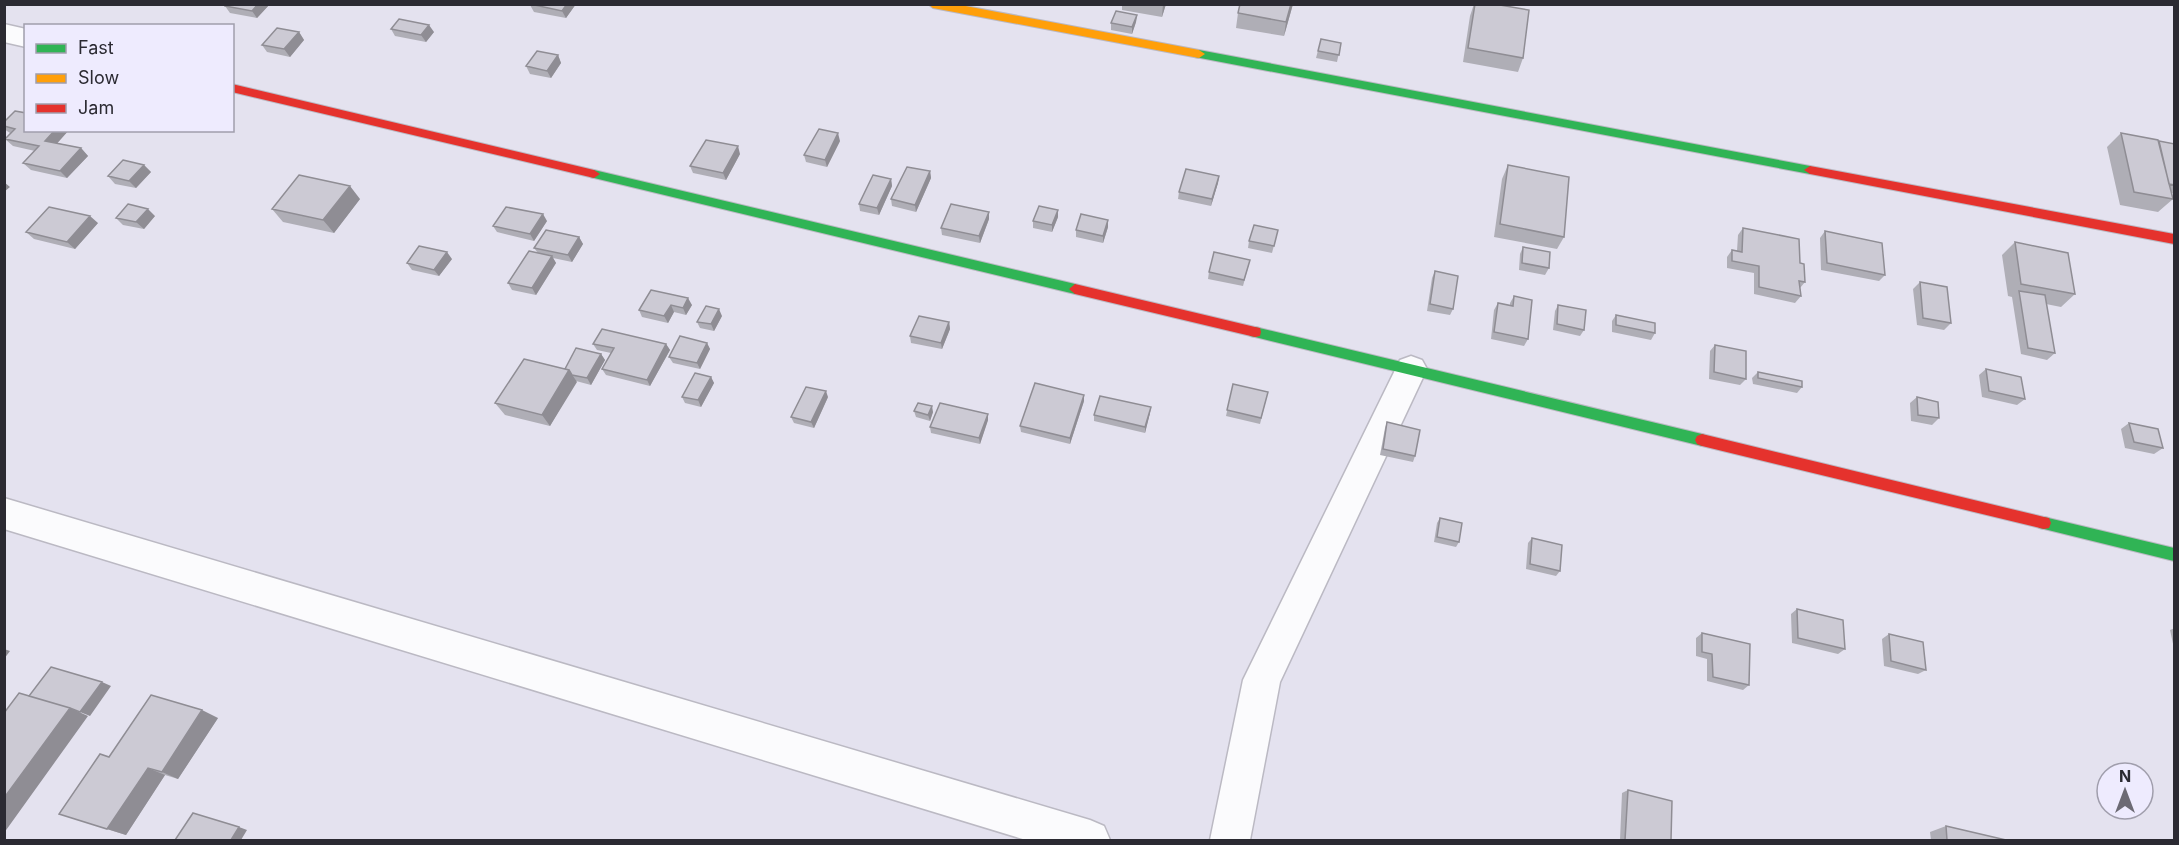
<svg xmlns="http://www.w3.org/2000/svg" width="2179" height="845" font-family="Inter,sans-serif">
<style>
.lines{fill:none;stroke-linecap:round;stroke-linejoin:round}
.street-casing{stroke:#bbb9c3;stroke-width:3}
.fast-casing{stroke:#bbb9c3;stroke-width:2}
.slow-casing{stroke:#bbb9c3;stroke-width:2}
.jam-casing{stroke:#bbb9c3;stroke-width:2}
.street{fill:#fbfbfd;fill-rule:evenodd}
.fast{fill:#30b455;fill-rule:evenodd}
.slow{fill:#ff9f0a;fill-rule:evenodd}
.jam{fill:#e5322d;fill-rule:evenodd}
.wall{fill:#afaeb6}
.shaded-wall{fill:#8f8d94}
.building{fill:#cccad4;stroke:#8f8d94;stroke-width:1.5}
</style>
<rect width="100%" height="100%" fill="#e4e2ef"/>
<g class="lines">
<defs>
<path id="street" d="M4,24L26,29V47L4,42Z
M1411,356L1422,360L1427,369L1280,682L1250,840H1210L1243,680L1400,360Z
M4,498L1090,820L1104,826L1110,840H1026L4,529Z"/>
<path id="fast" d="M1199,50L1810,166L1816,170L1810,174L1195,57V51Z
M594,170L1075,284L1081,289L1075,294L590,177L588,174Z
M1255,327L1702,434L1707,436L1709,440L1707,444L1702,446L1255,337L1250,336L1249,332L1250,328Z
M2044,517L2174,548V561L2044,529L2039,528L2037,523L2039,518Z"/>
<path id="slow" d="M928,4H955L1199,50L1205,54L1199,58L933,8Z"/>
<path id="jam" d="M232,84L594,170L600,174L594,178L232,92Z
M1810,166L2174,234V244L1810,174L1804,170Z
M1075,284L1255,327L1260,328L1261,332L1260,336L1255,337L1075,294L1069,289Z
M1702,434L2044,517L2049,518L2051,523L2049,528L2044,529L1702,446L1697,444L1695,440L1697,436Z"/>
</defs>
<!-- street casing -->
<use href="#street" class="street-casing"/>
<!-- fast casing -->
<use href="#fast" class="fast-casing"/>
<!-- slow casing -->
<use href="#slow" class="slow-casing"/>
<!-- jam casing -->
<use href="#jam" class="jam-casing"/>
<!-- street -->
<use href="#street" class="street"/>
<!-- fast -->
<use href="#fast" class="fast"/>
<!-- slow -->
<use href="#slow" class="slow"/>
<!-- jam -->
<use href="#jam" class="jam"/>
</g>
<!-- wall -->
<path class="wall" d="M226,4H270L257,18L230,13L225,6Z
M576,4L566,18L534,12L530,5Z
M1122,4H1166L1162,17L1122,10Z
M1293,4L1284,36L1236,28L1238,13Z
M1474,4H1494L1523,58L1518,72L1463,62L1470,16Z
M1137,15L1136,22L1132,34L1111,30V23Z
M391,29L434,32L426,42L395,36Z
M299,32L304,40L290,57L267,52L262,45Z
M1321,39L1341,43L1337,62L1316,58Z
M558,55L561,63L551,78L530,74L526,66Z
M4,122L26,130H69L57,143L81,148L88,156L67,178L31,170L23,163L35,151L13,146L5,139L10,133L4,129Z
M2121,133L2175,144V194L2172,193L2173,199L2158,212L2120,205L2107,147Z
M840,141L827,167L806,162L804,155Z
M740,154L726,180L693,173L690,166Z
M144,165L151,172L136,188L115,184L108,176Z
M1508,165L1564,237L1557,249L1494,237L1502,179Z
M930,171L931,178L916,212L892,206L891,199Z
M1219,176L1218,183L1211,206L1178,199L1179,192Z
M891,179L892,186L879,215L860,211L859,204Z
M360,199L334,233L283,222L272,209Z
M155,216L144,229L123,225L116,218Z
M1058,217L1052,232L1033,228V221Z
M989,219L980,243L942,235L941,228Z
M547,221L534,241L497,232L493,226Z
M98,223L75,249L34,239L26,232Z
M1108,227L1103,243L1076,237V230Z
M1743,228L1800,263L1805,282L1800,288L1801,296L1795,303L1754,294V273L1727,268V257L1732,250L1737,251L1738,235Z
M1278,230L1272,253L1248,248L1249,241Z
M1825,231L1885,275L1879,281L1821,270L1820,238Z
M579,237L583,244L572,262L553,258L556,263L536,295L512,290L508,283L538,253L534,248Z
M2015,242L2075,294L2061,307L2046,304L2055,353L2047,360L2021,354L2012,297L2008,296L2002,255Z
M1523,247L1549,268L1545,275L1519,270L1520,254Z
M452,259L439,276L412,270L407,263Z
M1250,260L1243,286L1208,279L1209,272Z
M1435,271L1453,309L1450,315L1427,311L1432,278Z
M1920,282L1951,323L1944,330L1917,325L1913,289Z
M651,290L692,305L686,315L674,312L668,323L642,317L639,310Z
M1514,296L1528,339L1524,346L1491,339L1494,310L1498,303L1510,306V303Z
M1558,305L1584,330L1580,336L1553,330L1555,311Z
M1616,315L1655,333L1651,340L1612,332V321Z
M722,316L714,331L700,328L697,322Z
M949,322L950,329L942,349L911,343L910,336Z
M707,343L710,349L700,369L673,363L669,357Z
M593,344H666L670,350L650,386L606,375L602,369L611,353L597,350Z
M1715,345L1746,379L1740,385L1709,379L1710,351Z
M601,354L605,360L591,385L576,381L550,426L505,415L495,403L565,369Z
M1986,369L2025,399L2017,405L1982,397L1979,375Z
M1758,372L1802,387L1797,393L1753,384L1752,378Z
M711,377L714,383L701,407L685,403L682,397Z
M1233,384L1268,392L1260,424L1226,416Z
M828,397L814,428L794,423L791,417Z
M1917,397L1939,418L1932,425L1911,421L1910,403Z
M1084,401L1070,444L1021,432L1020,426Z
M914,411L933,412L930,421L916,417Z
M1150,413L1145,433L1094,421V415Z
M988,414V420L980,444L931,433L930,427Z
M1387,422L1415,456L1413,462L1380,455L1385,428Z
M2129,423L2163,448L2154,454L2125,448L2121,429Z
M1440,518L1459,542L1456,547L1434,542L1437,523Z
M1532,538L1560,571L1556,576L1526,569L1528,543Z
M1797,609L1845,649L1838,654L1792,643L1791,614Z
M2175,628V653L2170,630Z
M1702,633L1749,685L1743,690L1707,681V659L1696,656V638Z
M1889,634L1926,670L1918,674L1884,666L1882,639Z
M218,718L178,779L165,775L126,835L59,814L109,757Z
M1628,790L1671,840H1620L1622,793Z
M1946,826L2006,840H1931L1930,832Z"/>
<!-- shaded-wall -->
<path class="shaded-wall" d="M258,4H270L257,18L252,11Z
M567,4H576L566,18L562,11Z
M1163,4H1166L1162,17Z
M1291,4H1293L1284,36L1286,22Z
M1137,15L1136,22L1132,34V27Z
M429,25L434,32L426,42L421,35Z
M299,32L304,40L290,57L284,49Z
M558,55L561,63L551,78L547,71Z
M55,130H69L53,148L45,141Z
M838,133L840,141L827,167L825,160Z
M738,146L740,154L726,180L723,173Z
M81,148L88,156L67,178L60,171Z
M144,165L151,172L136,188L129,181Z
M930,171L931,178L916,212L915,205Z
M1219,176L1218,183L1211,206L1212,199Z
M891,179L892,186L879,215L877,208Z
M4,182L10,187L4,192Z
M350,186L360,199L334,233L323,220Z
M148,209L155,216L144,229L136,222Z
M1058,210V217L1052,232V225Z
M989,212V219L980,243L979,236Z
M543,214L547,221L534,241L530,234Z
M90,216L98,223L75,249L67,242Z
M1108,220V227L1103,243V236Z
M579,237L583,244L572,262L568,255Z
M447,252L452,259L439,276L434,270Z
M552,256L556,263L536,295L532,288Z
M688,298L692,305L686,315L683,308Z
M671,305L674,312L668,323L664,316Z
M719,309L722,316L714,331L711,324Z
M949,322L950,329L942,349L941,343Z
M707,343L710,349L700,369L697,363Z
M666,344L670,350L650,386L647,380Z
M601,354L605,360L591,385L587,378Z
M569,370L577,382L550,426L542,415Z
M711,377L714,383L701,407L698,400Z
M826,391L828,397L814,428L811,422Z
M1084,395V401L1070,444V438Z
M932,406L933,412L930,421L928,415Z
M1151,407L1150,413L1145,433V427Z
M988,414V420L980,444L979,438Z
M4,649L10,651L4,659Z
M102,682L111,686L90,716L80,712Z
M70,708L88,716L4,833V798Z
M202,710L218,718L178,779L162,772Z
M148,768L165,775L126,835L107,829Z
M239,827L247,830L241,840H231Z"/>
<!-- building -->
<path class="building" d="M226,4H258L252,11L225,6Z
M530,4H567L562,11Z
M1240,4H1291L1286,22L1238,13Z
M1475,4H1494L1529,10L1523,58L1468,48Z
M1116,11L1137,15L1132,27L1111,23Z
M399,19L429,25L421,35L391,29Z
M277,28L299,32L284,49L262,45Z
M1321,39L1341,43L1339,55L1318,51Z
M537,51L558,55L547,71L526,66Z
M15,111L26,113V130H55L45,141L81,148L60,171L23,163L39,146L5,139L15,129L4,126V122Z
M819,129L838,133L825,160L804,155Z
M2121,133L2158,140L2173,199L2134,192Z
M706,140L738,146L723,173L690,166Z
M2159,141L2175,144V185L2169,184Z
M123,160L144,165L129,181L108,176Z
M1508,165L1569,177L1564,237L1500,224Z
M907,167L930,171L915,205L891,199Z
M1186,169L1219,176L1212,199L1179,192Z
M299,175L350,186L323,220L272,209Z
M873,175L891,179L877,208L859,204Z
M128,204L148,209L136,222L116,218Z
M951,204L989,212L979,236L941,228Z
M1039,206L1058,210L1052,225L1033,221Z
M49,207L90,216L67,242L26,232Z
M506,207L543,214L530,234L493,226Z
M1081,214L1108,220L1103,236L1076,230Z
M1254,225L1278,230L1274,246L1249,241Z
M1743,228L1799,239L1800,263L1804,264L1805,282L1799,281L1801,296L1759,287V266L1732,261V250L1742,252Z
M546,230L579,237L568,255L534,248Z
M1825,231L1882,243L1885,275L1827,263Z
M2015,242L2068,253L2075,294L2021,284Z
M419,246L447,252L434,270L407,263Z
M1523,247L1550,252L1549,268L1522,263Z
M529,251L552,256L532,288L508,283Z
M1214,252L1250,260L1244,280L1209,272Z
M1435,271L1458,276L1453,309L1430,304Z
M1920,282L1947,287L1951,323L1923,318Z
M651,290L688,298L683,308L671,305L664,316L639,310Z
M2019,291L2045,295L2055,353L2028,348Z
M1514,296L1532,300L1528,339L1494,332L1498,303L1513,306Z
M1558,305L1586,310L1584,330L1557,324Z
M706,306L719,309L711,324L697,322Z
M1616,315L1655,323V333L1616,325Z
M919,316L949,322L941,343L910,336Z
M602,329L666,344L647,380L602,369L614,348L593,344Z
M680,336L707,343L697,363L669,357Z
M1715,345L1746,351V379L1714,372Z
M576,348L601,354L587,378L572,375L569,370L565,369Z
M524,359L569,370L542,415L495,403Z
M1986,369L2021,377L2025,399L1989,391Z
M1758,372L1802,381V387L1758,378Z
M695,373L711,377L698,400L682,397Z
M1035,383L1084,395L1070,438L1020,426Z
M1233,384L1268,392L1261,418L1227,410Z
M806,387L826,391L811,422L791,417Z
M1100,396L1151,407L1145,427L1094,415Z
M1917,397L1938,402L1939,418L1918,415Z
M918,403L932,406L928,415L914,411Z
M940,403L988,414L979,438L930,427Z
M1387,422L1420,430L1415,456L1383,449Z
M2129,423L2158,429L2163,448L2134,442Z
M1440,518L1462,523L1459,542L1437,537Z
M1532,538L1562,545L1560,571L1530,564Z
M1797,609L1843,620L1845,649L1798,638Z
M1702,633L1750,644L1749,685L1713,677L1712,654L1702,652Z
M1889,634L1923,642L1926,670L1891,661Z
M51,667L102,682L80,712L70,708L29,696Z
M19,693L70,708L4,798V713Z
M151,695L202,710L162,772L148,768L107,829L59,814L100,754L109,757Z
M1628,790L1672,801L1671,840H1625Z
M193,813L239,827L231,840H175Z
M1946,826L2006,840H1947Z"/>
<!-- border -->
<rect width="2179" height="845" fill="none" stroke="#2b2a32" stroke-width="12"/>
<!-- legend -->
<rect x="24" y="24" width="210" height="108" fill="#eeebfe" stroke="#a09eac" stroke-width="1.5"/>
<rect x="36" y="44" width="30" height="9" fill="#30b455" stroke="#a09eac" stroke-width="1.5"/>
<text x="78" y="54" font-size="18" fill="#2b2a32">Fast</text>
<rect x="36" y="74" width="30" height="9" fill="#ff9f0a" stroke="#a09eac" stroke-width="1.5"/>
<text x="78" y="84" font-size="18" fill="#2b2a32">Slow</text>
<rect x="36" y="104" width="30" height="9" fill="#e5322d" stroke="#a09eac" stroke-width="1.5"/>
<text x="78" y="114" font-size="18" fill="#2b2a32">Jam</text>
<!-- north arrow -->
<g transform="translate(2125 791)"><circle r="28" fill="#eeebfe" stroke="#a09eac" stroke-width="1.5"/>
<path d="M0-4.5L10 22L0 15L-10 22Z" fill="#6c6a74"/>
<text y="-9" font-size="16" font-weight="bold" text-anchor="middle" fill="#2b2a32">N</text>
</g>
</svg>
